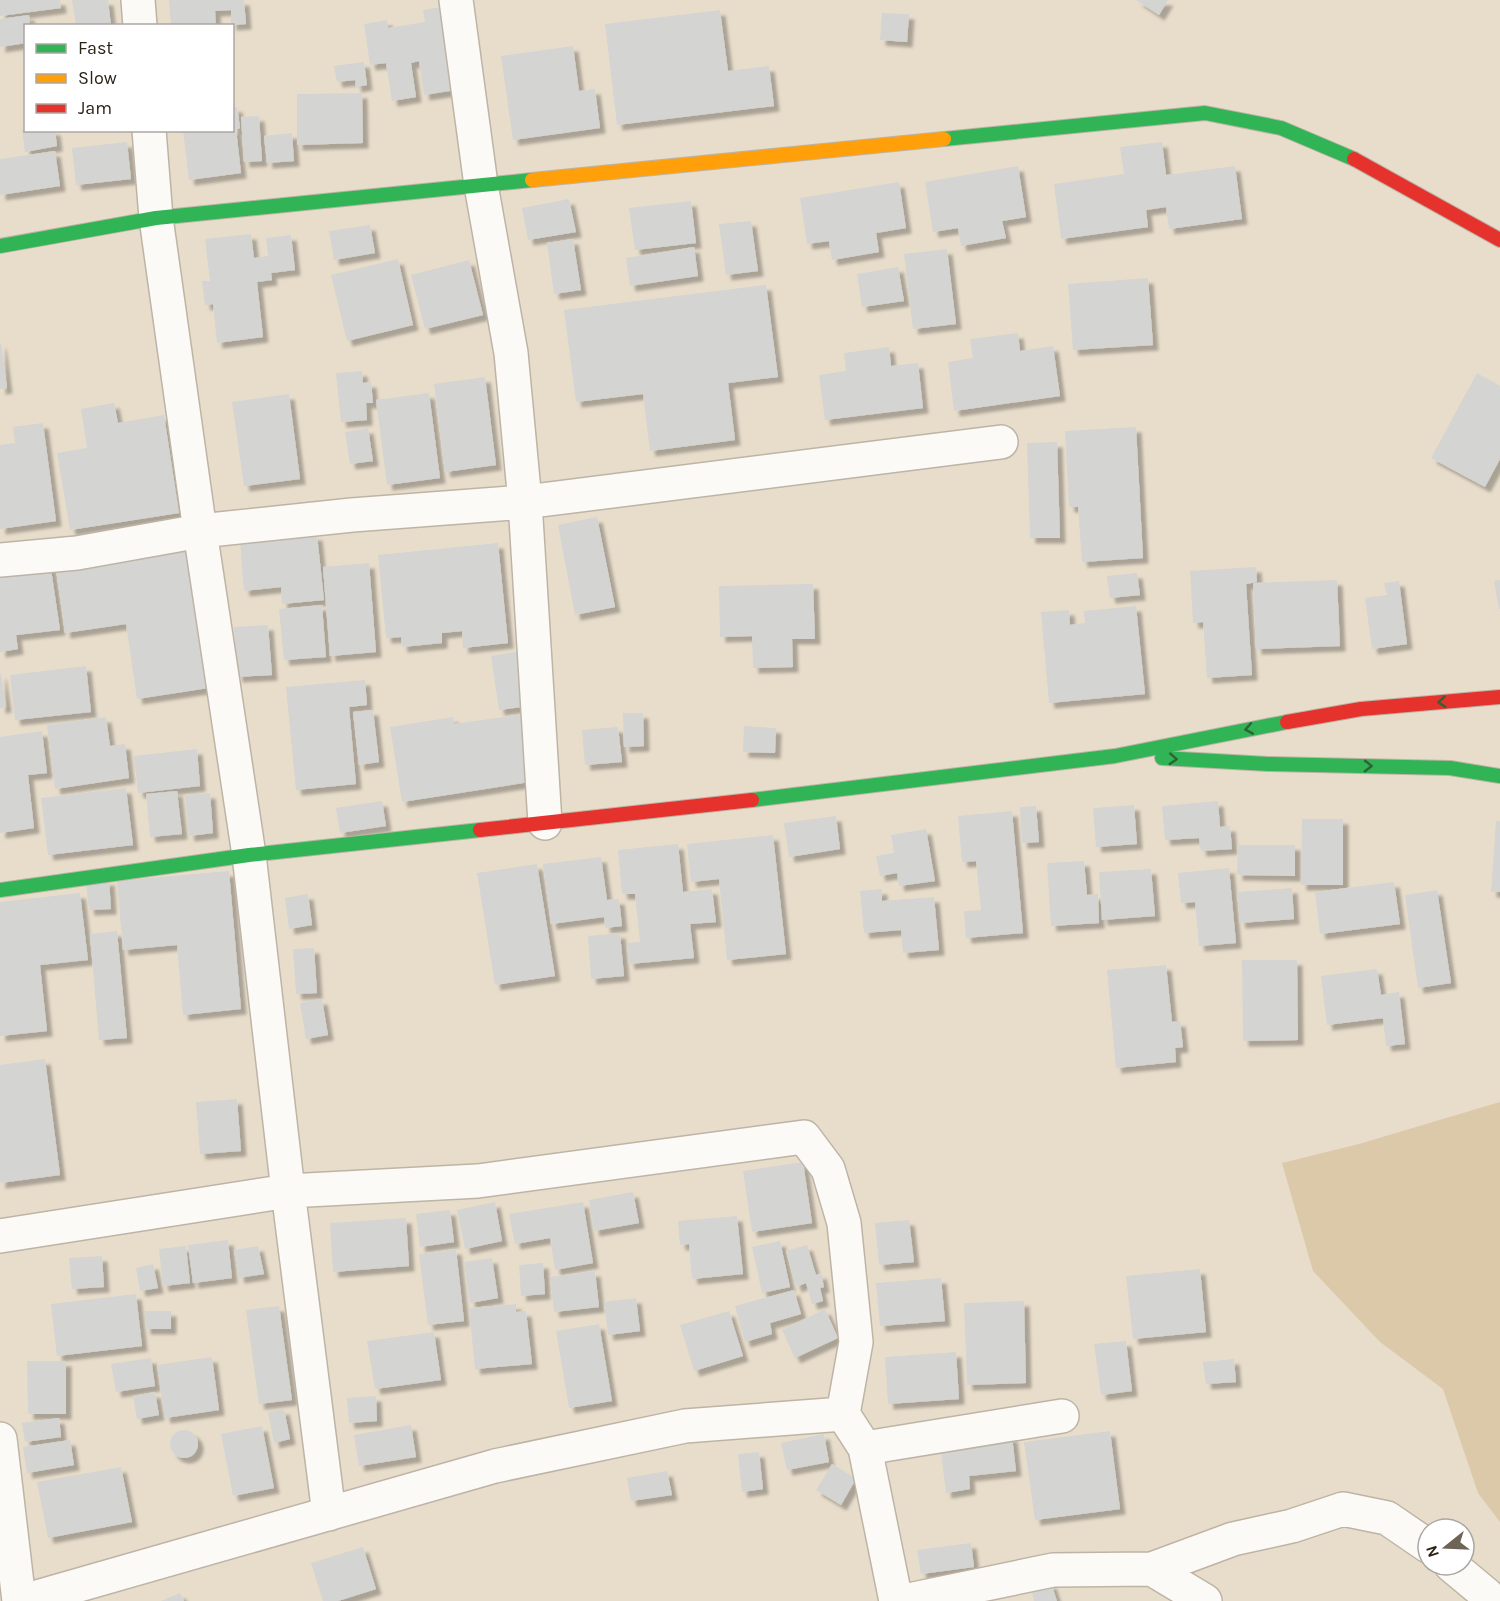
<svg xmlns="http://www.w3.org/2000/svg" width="1500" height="1601" font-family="Karla,sans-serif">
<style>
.green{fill:#dbc9a9}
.building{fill:#d4d4d2;filter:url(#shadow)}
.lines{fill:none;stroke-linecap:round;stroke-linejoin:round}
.street-casing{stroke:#bdb4a6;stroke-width:36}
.fast-casing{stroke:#bdb4a6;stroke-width:16}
.slow-casing{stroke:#bdb4a6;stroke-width:16}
.jam-casing{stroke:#bdb4a6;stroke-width:16}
.street{stroke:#fcfaf7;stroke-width:33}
.fast{stroke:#30b455;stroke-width:14}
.slow{stroke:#ff9f0a;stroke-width:14}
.jam{stroke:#e5322d;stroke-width:14}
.oneway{stroke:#2d6433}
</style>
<defs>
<filter id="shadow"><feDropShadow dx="5.5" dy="5.5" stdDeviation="1.5" flood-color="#0004"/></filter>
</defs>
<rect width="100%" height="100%" fill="#e8ddcb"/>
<!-- green -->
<path class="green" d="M1500,1102V1522L1478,1493L1443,1389L1380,1342L1313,1271L1282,1163L1359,1144Z"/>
<!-- building -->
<path class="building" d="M0,0H60L61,8L0,16Z
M72,0H108L111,26H76Z
M169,0H244L246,24L231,25V10L215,11L216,26H171Z
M1136,0H1168L1159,15Z
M442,7L456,90L424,95L419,61L411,63L416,97L392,101L386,63L370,65L364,24L387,20L388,28L425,22L423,10Z
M720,10L728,71L769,66L774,106L617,125L605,24Z
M882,13L909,14L907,42L880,40Z
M29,15L30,26H26V43L0,47V19Z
M573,46L579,91L595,89L600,128L513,140L501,56Z
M364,62L367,85L356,87L355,80L337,82L334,66Z
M362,93L363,143L297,145V94Z
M232,107H237L240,128L236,129L241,173L189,180L183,130H232Z
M259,116L262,161L244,162L241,117Z
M22,130H55L57,146L25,152Z
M292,133L294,161L267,163L264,136Z
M127,142L131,179L76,185L72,148Z
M1162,142L1166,175L1235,166L1242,219L1169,229L1166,207L1146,210L1148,227L1061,239L1054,184L1124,174L1120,147Z
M55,151L60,186L0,195V159Z
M1018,166L1026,217L1002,221L1006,238L961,246L958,228L933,232L925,182Z
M899,182L906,228L876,233L879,252L832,260L829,241L807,244L800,198Z
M569,199L576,232L528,240L522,208Z
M691,201L696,243L635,250L629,208Z
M751,221L758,271L726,275L719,224Z
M370,225L375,253L334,260L329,231Z
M251,234L254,258L268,256L266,238L291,235L295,270L271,273L272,280L257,282L263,337L217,343L213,304L205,305L202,281H210L205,239Z
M573,239L581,290L554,294L547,243Z
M694,247L698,276L630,286L626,258Z
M947,249L956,324L913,329L904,254Z
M398,259L413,325L347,341L331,275Z
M469,260L483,315L425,329L411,275Z
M898,267L904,301L862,307L857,274Z
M1148,278L1153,345L1073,350L1068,284Z
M766,285L778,377L728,383L735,440L650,451L643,394L576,402L564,310Z
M1018,333L1020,351L1053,346L1060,396L954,411L948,362L973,358L970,339Z
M1,343L7,388L0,389V344Z
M889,347L891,366L918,363L923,408L825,420L819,375L846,371L844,353Z
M362,371L363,383L371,382L373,403H366L367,420L341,422L336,373Z
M1477,373L1500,386V459L1485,487L1431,458Z
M485,377L496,465L445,472L434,384Z
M429,393L440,478L387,485L376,400Z
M289,394L300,479L244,486L232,402Z
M114,403L118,423L164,415L179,513L70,530L57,453L87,448L81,409Z
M43,423L56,521L0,529V445L15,443L13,427Z
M1136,427L1143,558L1082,562L1078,507H1069L1065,431Z
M368,428L373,461L350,464L345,432Z
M1057,442L1060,538H1030L1027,443Z
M597,517L615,607L575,615L558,525Z
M317,535L324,600L282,604L281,587L244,591L240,542Z
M194,541L215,687L137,699L126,624L65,633L55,562Z
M498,543L508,643L463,648L462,631L442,633V643L402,647L401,637L386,638L378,555Z
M50,562L60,630L16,635L18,649L0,652V569Z
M369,563L376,652L330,656L323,567Z
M1256,567L1257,582L1246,584L1252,675L1207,678L1203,622L1193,623L1190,571Z
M1137,573L1140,595L1110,598L1107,576Z
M1337,580L1340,646L1256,649L1253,583Z
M1500,580V609H1499L1494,581Z
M1399,581L1407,644L1372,649L1365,598L1387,595L1384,583Z
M813,584L815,639H792L793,667L753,668L752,636L720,637L719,586Z
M322,605L326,657L284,660L279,609Z
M1136,606L1145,694L1049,703L1041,612L1069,610L1070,625L1085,623L1084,611Z
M268,625L272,675L237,677L234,627Z
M520,651L529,706L499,710L491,656Z
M86,666L91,712L15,720L10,675Z
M0,674H1L6,707L0,708Z
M365,680L367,705L349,707L356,784L296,790L286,687Z
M373,710L379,762L359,765L353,712Z
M623,713H643L644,746L624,747Z
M525,714L536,781L402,802L390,727L453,717L454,724Z
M106,717L110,746L125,744L129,778L55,789L47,725Z
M744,726L776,728L775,753L743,752Z
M618,727L622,762L585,765L582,730Z
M42,731L47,773L28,775L34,828L0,833V737Z
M197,749L200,786L138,793L134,756Z
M126,788L133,845L48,855L41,798Z
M177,791L182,834L150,837L146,794Z
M210,793L213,833L189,836L185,795Z
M382,801L386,826L340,833L336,808Z
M1218,801L1220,827L1230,826L1232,849L1201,851L1199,838L1165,840L1162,806Z
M1134,805L1137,844L1096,847L1093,808Z
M1036,806L1039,842L1022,843L1020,807Z
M1012,811L1023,933L966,938L964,911L981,910L976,861L962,862L958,816Z
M836,816L840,849L789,857L784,823Z
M1302,819H1343V885H1301Z
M1496,821H1500V892H1491Z
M926,829L935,881L899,886L897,873L880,876L876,856L894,853L891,835Z
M773,835L786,954L727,960L719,879L691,882L687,844Z
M678,844L683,892L712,889L716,922L690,924L694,958L629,964L627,943L640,942L635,894H622L618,850Z
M1238,845H1295V876L1237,875Z
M601,857L607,900L619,899L622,926L605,928L604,917L551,924L543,864Z
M1084,861L1087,895L1098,894L1099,923L1051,926L1047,863Z
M537,864L555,976L495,985L477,873Z
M1229,868L1236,943L1199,946L1195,902L1181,903L1178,873Z
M1151,869L1155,916L1102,920L1099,872Z
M229,871L241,1009L183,1015L177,945L123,950L117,881Z
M109,880L111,909L89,910L86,882Z
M1394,882L1400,924L1320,934L1315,892Z
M1292,888L1294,919L1240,923L1237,892Z
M882,889V901L934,897L939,950L903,953L901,930L864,933L860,891Z
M1437,890L1451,983L1418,988L1405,895Z
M80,893L88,960L40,965L47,1031L0,1036V902Z
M308,894L312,925L289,929L285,898Z
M117,931L127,1038L99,1040L90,934Z
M620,933L624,976L591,979L588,936Z
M314,948L317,993L296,994L293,949Z
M1242,960H1297L1298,1040L1243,1041Z
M1166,965L1172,1022L1180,1021L1183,1047L1175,1048L1176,1062L1116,1068L1107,970Z
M1377,969L1381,995L1399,992L1405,1044L1386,1046L1383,1018L1327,1025L1321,976Z
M322,999L328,1035L306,1039L300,1003Z
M45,1059L60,1175L0,1183V1065Z
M237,1099L241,1151L200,1154L196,1102Z
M803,1162L812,1223L752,1232L743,1171Z
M633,1192L639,1223L594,1231L589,1200Z
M495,1202L502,1241L465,1249L457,1210Z
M583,1202L593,1263L555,1270L550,1238L515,1244L509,1214Z
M450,1210L454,1242L420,1247L416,1214Z
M737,1216L743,1274L692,1279L689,1244L680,1245L678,1221Z
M406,1218L409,1266L333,1272L330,1223Z
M909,1220L914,1262L879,1265L875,1223Z
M228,1240L232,1278L193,1283L188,1245Z
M780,1241L790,1287L762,1293L752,1247Z
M807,1245L816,1275L821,1273L824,1287L820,1288L823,1301L812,1304L806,1283L796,1287L786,1251Z
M186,1246L190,1283L163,1286L159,1249Z
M258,1246L264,1274L239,1278L234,1250Z
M456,1249L464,1321L428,1325L419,1254Z
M102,1256L104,1287L72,1289L69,1258Z
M492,1258L498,1298L470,1303L464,1262Z
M543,1263L545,1294L521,1296L519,1265Z
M153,1264L158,1288L140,1291L136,1268Z
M1200,1269L1206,1332L1133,1339L1126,1276Z
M595,1271L599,1307L554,1312L550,1277Z
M941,1278L945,1321L880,1326L876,1283Z
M794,1290L801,1314L770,1323L772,1334L745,1342L735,1306Z
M136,1294L142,1346L57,1356L51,1304Z
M636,1298L640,1331L608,1335L604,1302Z
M1024,1301L1026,1383L967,1385L964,1303Z
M516,1304V1312L526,1311L532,1364L475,1369L469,1308Z
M279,1306L292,1400L259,1404L246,1310Z
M825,1309L838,1338L795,1358L782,1330Z
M145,1311H171V1329H145Z
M729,1311L743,1356L694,1371L680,1325Z
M599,1324L612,1401L569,1408L556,1331Z
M434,1332L441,1380L375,1389L367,1341Z
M1126,1341L1132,1391L1101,1395L1094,1344Z
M956,1352L959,1399L888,1404L885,1357Z
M212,1357L219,1410L165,1418L157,1365Z
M151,1358L155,1386L116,1392L111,1364Z
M1234,1359L1236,1382L1206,1384L1203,1362Z
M27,1361H66V1414H28Z
M155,1392L159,1415L137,1419L133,1396Z
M376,1396L377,1421L349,1423L347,1398Z
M284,1409L290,1439L274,1443L268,1412Z
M59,1418L61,1437L25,1442L22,1423Z
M411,1425L416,1457L359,1466L354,1435Z
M262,1426L274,1488L233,1496L221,1434Z
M170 1444a14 14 0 1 1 28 0a14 14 0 1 1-28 0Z
M1110,1431L1120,1509L1035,1520L1024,1442Z
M824,1434L829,1462L787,1470L781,1443Z
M1012,1436L1016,1471L969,1476L970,1489L946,1493L940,1444Z
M70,1440L74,1465L27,1473L23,1447Z
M759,1452L763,1489L742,1492L738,1454Z
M832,1464L856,1479L841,1505L816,1490Z
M121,1467L132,1522L48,1538L37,1482Z
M667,1471L672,1495L631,1501L627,1478Z
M971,1543L974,1567L921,1574L917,1550Z
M363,1547L376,1589L338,1601H323L311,1563Z
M1051,1583L1057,1601H1034L1031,1588Z
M180,1593L184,1601H161Z"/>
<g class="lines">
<defs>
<path id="street" d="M138,0L140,26
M456,0L481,185L511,353L525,502L545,823
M149,130L156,218L200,531L249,855L288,1191L329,1514
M0,560L77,553L200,531L352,515L525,502L1001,442
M0,1236L288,1191L478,1181L804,1137L828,1169L844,1223L856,1342L843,1414
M0,1439L19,1601
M865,1448L896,1601
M1451,1565L1487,1595L1491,1601
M1152,1569L1205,1601
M23,1601L495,1466L685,1426L843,1414L865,1448L1062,1416
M904,1601L1053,1570L1152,1569L1233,1539L1292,1526L1343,1509L1387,1518L1428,1546"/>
<path id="fast" d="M944,139L1205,113L1281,128L1354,159
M0,246L156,218L532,180
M1162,758L1268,764L1450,768L1500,776
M752,800L1115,756L1287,722
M0,890L249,855L480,830"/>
<path id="slow" d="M532,180L944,139"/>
<path id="jam" d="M1354,159L1500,240
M1287,722L1361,709L1500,697
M480,830L752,800"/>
</defs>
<!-- street casing -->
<use href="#street" class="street-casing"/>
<!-- fast casing -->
<use href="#fast" class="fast-casing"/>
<!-- slow casing -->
<use href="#slow" class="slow-casing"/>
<!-- jam casing -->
<use href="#jam" class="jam-casing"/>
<!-- street -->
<use href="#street" class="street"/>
<!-- fast -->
<use href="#fast" class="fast"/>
<!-- slow -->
<use href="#slow" class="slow"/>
<!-- jam -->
<use href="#jam" class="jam"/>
</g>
<!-- one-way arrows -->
<defs><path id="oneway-chevron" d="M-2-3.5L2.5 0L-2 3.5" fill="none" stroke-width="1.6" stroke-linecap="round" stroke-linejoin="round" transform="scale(1.5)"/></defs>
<g class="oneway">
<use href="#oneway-chevron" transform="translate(1442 702) rotate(175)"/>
<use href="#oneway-chevron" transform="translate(1249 729) rotate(170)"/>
<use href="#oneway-chevron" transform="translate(1173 759) rotate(3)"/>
<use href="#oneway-chevron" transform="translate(1368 766) rotate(1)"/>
</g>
<!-- legend -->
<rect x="24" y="24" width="210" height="108" fill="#ffffff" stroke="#aaa7a2" stroke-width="1.5"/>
<rect x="36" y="44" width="30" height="9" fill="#30b455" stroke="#aaa7a2" stroke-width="1.5"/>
<text x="78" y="54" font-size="18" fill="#2b2317">Fast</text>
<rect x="36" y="74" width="30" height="9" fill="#ff9f0a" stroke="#aaa7a2" stroke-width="1.5"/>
<text x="78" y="84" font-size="18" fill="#2b2317">Slow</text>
<rect x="36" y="104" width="30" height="9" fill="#e5322d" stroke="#aaa7a2" stroke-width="1.5"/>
<text x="78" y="114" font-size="18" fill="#2b2317">Jam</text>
<!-- north arrow -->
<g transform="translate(1446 1547) rotate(252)"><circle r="28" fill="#ffffff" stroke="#aaa7a2" stroke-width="1.5"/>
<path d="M0-4.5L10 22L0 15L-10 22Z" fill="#6d6456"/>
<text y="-9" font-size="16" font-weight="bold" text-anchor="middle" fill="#2b2317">N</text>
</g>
</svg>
